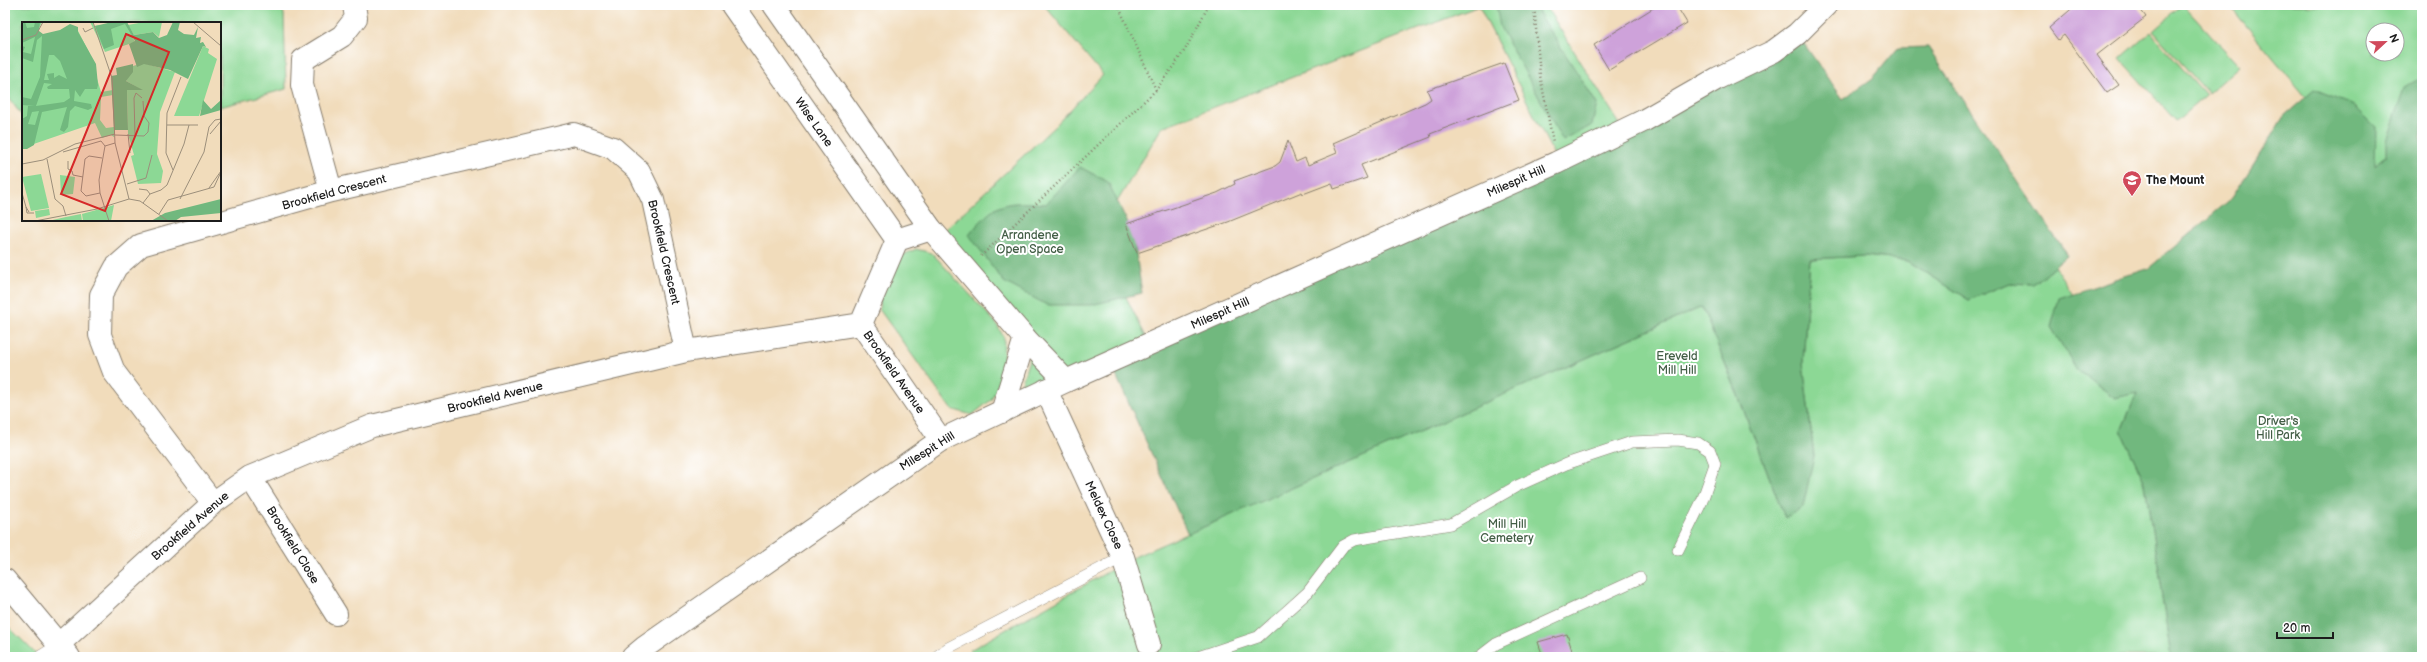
<svg xmlns="http://www.w3.org/2000/svg" width="2427" height="662" font-family="'Balsamiq Sans',sans-serif">
<style>
.green{fill:#8cd895;stroke:#547a58;fill-rule:evenodd}
.forest{fill:#71b87e;stroke:#466a4d}
.building{fill:#cea2da}
.lines{fill:none;stroke-linecap:round;stroke-linejoin:round}
.service-casing{stroke:#867c6c;stroke-width:12}
.minor-casing{stroke:#867c6c;stroke-width:24}
.tertiary-casing{stroke:#867c6c;stroke-width:24}
.path{stroke:#867c6c;stroke-width:2.5;stroke-dasharray:1 3;stroke-linecap:butt}
.service{stroke:#fff;stroke-width:11}
.minor{stroke:#fff;stroke-width:22}
.tertiary{stroke:#fff;stroke-width:22}
.labels{text-anchor:middle;stroke-width:4;stroke-linejoin:round;paint-order:stroke}
.street-label{font-size:12px;fill:#1c1c1c;stroke:#fff}
.poi-label{font-size:12px;font-weight:bold;fill:#1c1c1c;stroke:#fff;text-anchor:start}
.park-label{font-size:12px;fill:#435e46;stroke:#fff}
.inset-road{fill:none;stroke:#9c8f7b;stroke-width:1}
.view{fill:#d62828;fill-opacity:0.15;stroke:#d62828;stroke-width:2}
.inset-edge{fill:none;stroke:#1c1c1c;stroke-width:2}
</style>
<rect width="100%" height="100%" fill="#fff"/>
<filter id="ink" filterUnits="userSpaceOnUse"><feTurbulence type="fractalNoise" baseFrequency=".025" numOctaves="2"/><feDisplacementMap in="SourceGraphic" scale="8" xChannelSelector="R" yChannelSelector="G"/><feConvolveMatrix kernelMatrix="1 2 1 2 8 2 1 2 1" color-interpolation-filters="sRGB"/></filter>
<filter id="wash" filterUnits="userSpaceOnUse"><feTurbulence type="fractalNoise" baseFrequency=".012" numOctaves="4" result="noise"/><feDisplacementMap in="SourceGraphic" scale="16" xChannelSelector="R" yChannelSelector="G"/><feGaussianBlur stdDeviation="0.9" result="paint"/><feColorMatrix in="noise" values="0 0 0 0 0 0 0 0 0 0 0 0 0 0 0 0 0 1.4 0 .05"/><feComposite in="paint" operator="in"/></filter>
<g filter="url(#wash)">
<rect width="100%" height="100%" fill="#f1dcbb"/>
<!-- green -->
<path class="green" d="M5,5H280L284,14L286,89L220,107V23H23V117L5,93Z
M1044,5H1545L1621,126L1556,159L1479,6L1162,127L1096,237L1149,343L1066,381L937,237L1056,125L1103,75Z
M2182,5H2184L2239,66L2208,93L2153,31Z
M2229,5H2422V122L2372,169L2331,127ZM2373,30H2397V54H2373Z
M2150,32L2206,95L2176,121L2120,59Z
M916,249L932,253L996,323L1004,338L1003,373L991,400L972,415L951,409L879,309L883,277L903,255Z
M1865,256L1908,261L1969,300L2009,283L2033,284L2054,266L2107,344L2140,386L2121,431L2145,483L2171,657H972L970,650L1134,557L1702,307L1734,385L1785,518L1814,456L1803,363L1810,259Z
M1031,353L1053,375L1018,395Z
M5,623L39,657H5Z"/>
<!-- forest -->
<path class="forest" d="M1496,5H1534L1597,104L1592,125L1563,141L1500,27Z
M1797,34L1843,99L1873,78L1898,48L1928,47L2067,255L2033,284L2009,283L1969,300L1908,261L1865,256L1810,259L1803,363L1814,456L1803,507L1785,518L1734,385L1702,307L1188,534L1110,362L1556,163Z
M2422,77V657H2171L2145,483L2121,431L2137,393L2115,398L2077,370L2051,327L2059,298L2149,268L2232,198L2284,116L2314,90L2354,106L2376,127L2375,166L2387,155V141L2405,87Z
M1080,167L1108,182L1133,234L1142,293L1091,305H1047L1004,282L969,235C996,201 1005,201 1046,204Z"/>
<g id="blocks">
<!-- building -->
<path class="building" d="M1658,5H1676L1687,23L1609,70L1594,45Z
M2076,5H2137L2146,17L2097,55L2119,85L2107,93L2064,35L2058,40L2049,28Z
M1504,63L1519,100L1430,134L1431,137L1361,165L1367,178L1334,189L1332,183L1303,194L1302,192L1228,222L1137,253L1126,224L1217,193L1235,184L1234,181L1275,166L1280,162L1288,141L1296,162L1305,158L1308,165L1337,153L1333,143L1425,103L1431,99L1427,90Z
M1567,634L1574,657H1543L1538,642Z"/>
</g>
</g>
<g filter="url(#ink)">
<use href="#blocks" fill-opacity="0" stroke="#867c6c" stroke-width="1"/>
<g class="lines">
<defs>
<path id="service" d="M39,657L58,645
M936,657L948,648L1123,557
M1198,657L1258,637L1308,592L1343,546L1354,540L1451,524L1517,486L1566,464L1632,442L1678,440L1698,443L1710,451L1715,464L1702,501L1678,550
M1479,657L1496,644L1640,578"/>
<path id="minor" d="M732,5L897,240L861,324
M331,191L302,85L303,60L342,36L356,18L354,5
M897,240L931,229
M1046,390L1123,557L1149,644
M1002,412L1025,338
M250,477L336,614
M213,503L114,372L100,335L101,295L116,267L141,245L331,191L574,134L613,148L639,171L653,200L686,351
M58,645L213,503L250,477L372,426L686,351L861,324L941,440"/>
<path id="tertiary" d="M774,5L931,229L1025,338L1066,381
M5,580L69,657
M633,657L645,647L941,440L1066,381L1556,163L1643,121L1718,78L1774,51L1797,34L1826,5"/>
</defs>
<!-- service casing -->
<use href="#service" class="service-casing"/>
<!-- minor casing -->
<use href="#minor" class="minor-casing"/>
<!-- tertiary casing -->
<use href="#tertiary" class="tertiary-casing"/>
<!-- path -->
<path class="path" d="M1118,5L1156,90
M1534,5L1540,75L1553,142
M981,256L1156,90L1185,50L1209,5"/>
<!-- service -->
<use href="#service" class="service"/>
<!-- minor -->
<use href="#minor" class="minor"/>
<!-- tertiary -->
<use href="#tertiary" class="tertiary"/>
</g>
</g>
<!-- icons -->
<defs>
<symbol id="school-pin" viewBox="-11 -11 22 30"><path d="M0 17L-7.5 6A9.5 9.5 0 1 1 7.5 6Z" fill="#d1495b" stroke="#fff"/><path d="M0-5L7-2L0 1L-7-2ZM-4 1L0 2.5L4 1V4Q0 6-4 4Z" fill="#fff"/></symbol>
</defs>
<g fill-rule="evenodd">
<use href="#school-pin" x="2121" y="169" width="22" height="30"/>
</g>
<g class="labels">
<!-- street labels -->
<g class="street-label">
<text transform="translate(814 122) rotate(55)" y="4">Wise Lane</text>
<text transform="translate(1516 181) rotate(-24)" y="4">Milespit Hill</text>
<text transform="translate(334 192) rotate(-15)" y="4">Brookfield Crescent</text>
<text transform="translate(664 252) rotate(77)" y="4">Brookfield Crescent</text>
<text transform="translate(1220 313) rotate(-24)" y="4">Milespit Hill</text>
<text transform="translate(894 372) rotate(55)" y="4">Brookfield Avenue</text>
<text transform="translate(495 397) rotate(-14)" y="4">Brookfield Avenue</text>
<text transform="translate(927 451) rotate(-32)" y="4">Milespit Hill</text>
<text transform="translate(1104 515) rotate(65)" y="4">Meldex Close</text>
<text transform="translate(190 526) rotate(-41)" y="4">Brookfield Avenue</text>
<text transform="translate(293 545) rotate(58)" y="4">Brookfield Close</text>
</g>
<!-- poi labels -->
<g class="poi-label">
<text x="2146" y="184">The Mount</text>
</g>
<!-- park labels -->
<g class="park-label">
<text x="1030" y="239">Arrandene<tspan x="1030" dy="14">Open Space</tspan></text>
<text x="1677" y="360">Ereveld<tspan x="1677" dy="14">Mill Hill</tspan></text>
<text x="2278" y="425">Driver's<tspan x="2278" dy="14">Hill Park</tspan></text>
<text x="1507" y="528">Mill Hill<tspan x="1507" dy="14">Cemetery</tspan></text>
</g>
</g>
<!-- overview -->
<g transform="translate(22 22)">
<rect width="199" height="199" fill="#f1dcbb"/>
<path d="M0,0H20L14,12L21,13L54,5L67,30L79,70L91,68V73L79,75L78,98L84,106L92,105V115L89,113L80,116L73,101L0,126ZM68,0H71L72,4L104,0L113,20L83,30ZM122,0H140L137,15L131,10L112,13L106,3ZM181,24L187,27L186,31L195,37L177,94H152ZM121,41L153,50L138,90L135,132L141,149L139,161L116,162L109,134L112,133L106,112L105,68H120L104,59L111,44ZM19,152L27,186L9,189L0,155ZM38,153L53,155L51,172L39,173ZM92,183L89,199H61L60,192ZM27,187L28,193L14,196L13,189ZM59,192L60,199H26L44,195Z" fill="#8cd895"/>
<path d="M0,0H3L5,6L12,5L13,0H18L17,9L21,12L38,8L48,2L56,5V10L74,42L76,63L75,67H63L58,75L53,68L52,79L69,82L70,86L66,88L53,84L48,89L46,105L42,110L38,108L45,85L20,90L12,123L5,127H0V97L5,94L6,84H13L0,83V75L9,77L18,55L20,14L15,18L11,40L0,36V24L3,25L1,30L9,32L13,15L0,21ZM27,33H32L38,39L45,57L37,53L32,56V51L25,52L27,58H22ZM22,61L30,62L25,65L26,67H47L48,76L42,80L14,84ZM17,89L13,103L6,102L10,90ZM90,0H105L112,13L131,10L137,16L145,13L151,0H158L156,8L162,12L172,13L176,5L174,16L179,15L178,21L181,20L184,25L181,24L166,57L148,48L122,42L115,45L107,22L113,19L103,2L89,7L92,23L82,27L73,4ZM111,42V50L104,59L121,68H105L106,108H92L89,54L95,53L94,46ZM181,78L189,87L199,78V88L178,94ZM199,177V191L159,195L153,199H129L143,191Z" fill="#71b87e" fill-rule="evenodd"/>
<path class="inset-road" d="M71,0L90,56L93,121L107,177M171,0L199,24M61,6L63,10L71,6M0,18L14,13L21,0M145,103H176M106,112L108,131M188,112L199,99M93,113L122,114L126,110L127,101L122,94L121,79M113,113L112,76L114,71L120,76M41,130L79,119L83,124M25,137L33,177L41,184L44,194M46,139V147L50,149L51,153L61,155M0,142L21,138L53,122L93,112M151,148L144,131L145,91L159,55M105,162L124,156L130,133M187,166L199,149M117,167L125,168L128,172M0,171L4,185M78,171L64,174L59,169L63,137L67,134L80,136M158,177L182,130L187,105L193,98L199,97M121,181L128,172L139,168L145,163L162,122L167,103M7,190L4,185L5,191H12M137,192L146,178L192,165L198,152M13,199L75,187L107,177L118,179L146,199M87,199L78,171L77,158L83,124L93,121"/>
<path class="view" d="M104,12L147,30L83,189L39,172Z"/>
<rect width="199" height="199" class="inset-edge"/>
</g>
<!-- margin -->
<rect width="2427" height="662" fill="none" stroke="#fff" stroke-width="20"/>
<!-- north arrow -->
<g transform="translate(2385 42) rotate(68)"><circle r="19" fill="#ffffff" stroke="#a4a4a4"/>
<path d="M0-3L7 15L0 10L-7 15Z" fill="#d1495b"/>
<text y="-6" font-size="11" font-weight="bold" text-anchor="middle" fill="#1c1c1c">N</text>
</g>
<!-- scale -->
<path d="M2277 632v6h56v-6" fill="none" stroke="#1c1c1c" stroke-width="2"/>
<text x="2283" y="632" font-size="12" fill="#1c1c1c" stroke="#ffffff" stroke-width="3" paint-order="stroke">20 m</text>
</svg>
